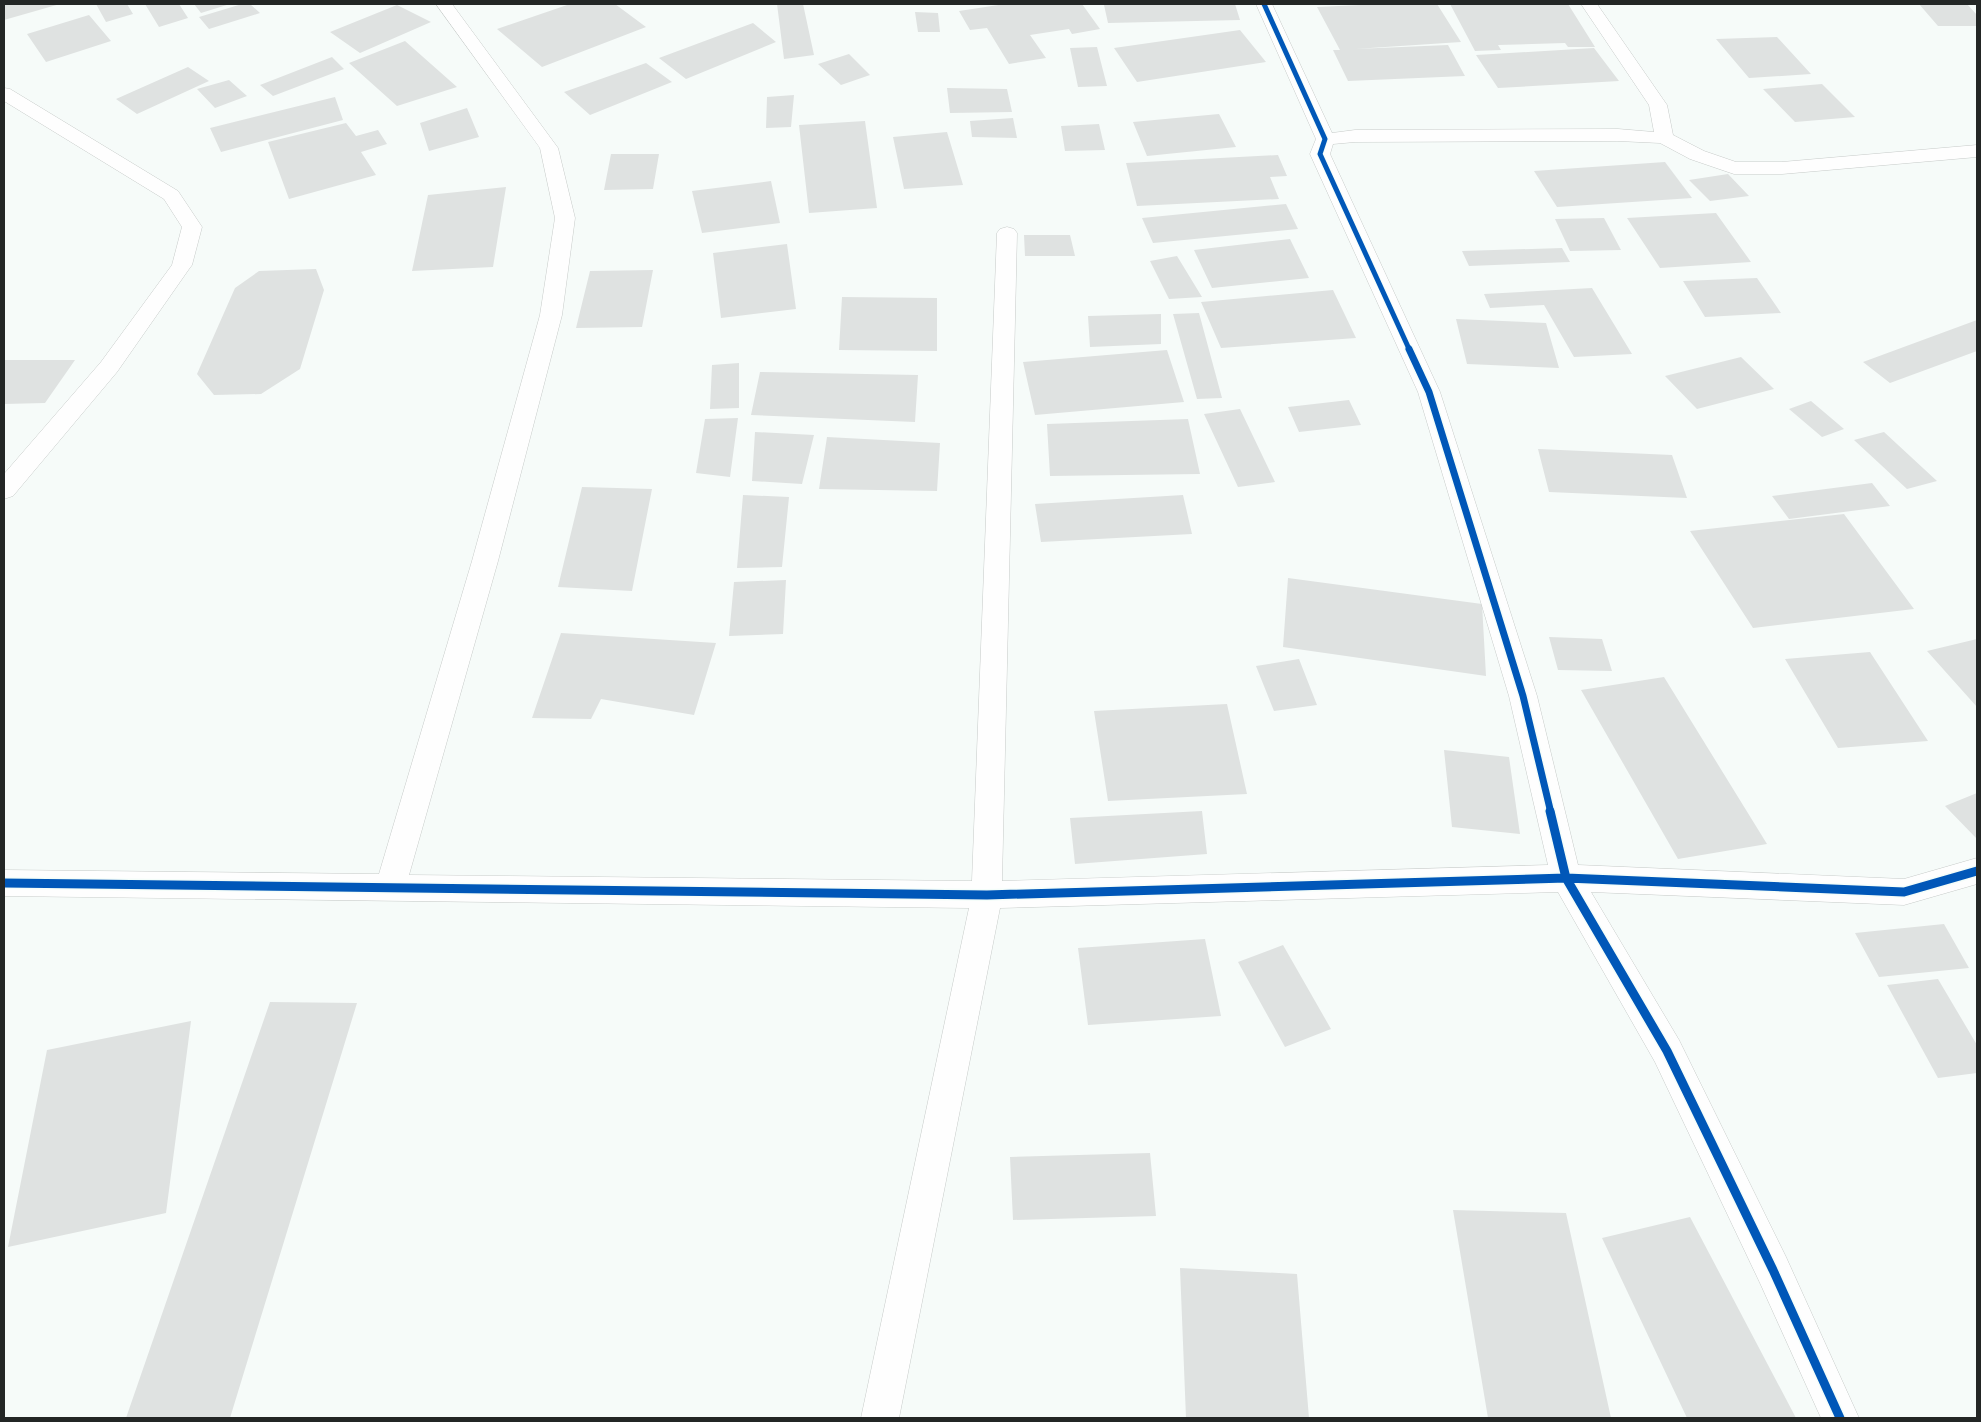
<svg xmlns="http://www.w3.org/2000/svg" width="1981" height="1422" font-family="Jost,sans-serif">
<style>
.building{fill:#dfe2e1}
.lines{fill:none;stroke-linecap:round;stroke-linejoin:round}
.minor-casing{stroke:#c7cbc9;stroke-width:1}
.minor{fill:#fefefe;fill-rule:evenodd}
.cycleway-far2-casing{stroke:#f4fdf9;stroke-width:7}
.cycleway-far1-casing{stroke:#f4fdf9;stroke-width:10}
.cycleway-casing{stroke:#f4fdf9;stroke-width:12}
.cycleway-far2{stroke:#0057b8;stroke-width:5}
.cycleway-far1{stroke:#0057b8;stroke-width:7}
.cycleway{stroke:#0057b8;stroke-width:9}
</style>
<rect width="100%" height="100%" fill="#f6fbf9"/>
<!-- building -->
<path class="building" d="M4,4H60L4,20Z
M96,4H127L133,14L106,22Z
M145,4H179L188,18L159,27Z
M194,4H230L201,13Z
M242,4H250L260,13L209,29L199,17Z
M570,4H615L646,27L542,67L497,29Z
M777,4H803L814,55L784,59Z
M1005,4H1082L1100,29L1072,34L1069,29L1030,35L1046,58L1009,64L987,28L970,30L959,11Z
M1139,4H1235L1240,20L1108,23L1104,5Z
M1382,4H1437L1461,42L1355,49L1448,45L1465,76L1348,81L1333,50H1340L1317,7Z
M1450,4H1568L1595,47H1568L1565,43L1498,45L1501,50L1475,51Z
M1919,4H1967L1977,15V26H1938Z
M397,5L431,22L360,53L330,32Z
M915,12L938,13L940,32H918Z
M89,15L111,41L46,62L27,34Z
M753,23L776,42L686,79L659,58Z
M1240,30L1266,62L1137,82L1114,48Z
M1777,37L1811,74L1749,78L1716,39Z
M405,41L457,87L397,106L349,63Z
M1097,47L1107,86L1078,87L1070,48Z
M1594,48L1619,81L1498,88L1476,55Z
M849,54L870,75L841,85L818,64Z
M332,57L344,69L273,96L260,85Z
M646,63L672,82L590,115L564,92Z
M188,67L209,81L137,114L116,99Z
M229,80L247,96L215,108L197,89Z
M1822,84L1855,117L1795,122L1763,89Z
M947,88L1007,89L1012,112L950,113Z
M794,95L791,127L766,128L767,97Z
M335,97L343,120L221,152L210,128Z
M467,108L479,137L429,151L420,123Z
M1219,114L1236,147L1147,156L1133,122Z
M1013,118L1017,138L972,137L970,121Z
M865,121L877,208L809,213L799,125Z
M346,123L356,136L378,130L387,144L361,152L376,175L289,199L268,142Z
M1099,124L1105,150L1065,151L1061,126Z
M947,132L963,185L904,189L893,137Z
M611,154H659L653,189L604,190Z
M1278,155L1287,176L1270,177L1279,199L1137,206L1126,163Z
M1665,162L1692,198L1557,207L1534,171Z
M1728,174L1749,196L1710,201L1689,180Z
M771,181L780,223L702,233L692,191Z
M506,187L493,267L412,271L428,195Z
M1286,204L1298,229L1153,243L1142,218Z
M1716,213L1751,262L1660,268L1627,218Z
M1604,218L1621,250L1570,251L1555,219Z
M1024,235H1070L1075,256H1025Z
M1290,239L1309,278L1212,288L1194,250Z
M787,244L796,309L721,318L713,253Z
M1562,248L1570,262L1469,266L1462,251Z
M1177,256L1202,297L1169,299L1150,261Z
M316,269L324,290L300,369L261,394L214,395L197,374L235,288L259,271Z
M653,270L642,327L576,328L590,271Z
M1757,278L1781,313L1705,317L1683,281Z
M1592,288L1632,354L1574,357L1544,305L1490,308L1484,294Z
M1333,290L1356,338L1221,348L1201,302Z
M842,297L937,298V351L839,350Z
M1199,313L1222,398L1197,399L1173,314Z
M1161,314V344L1090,347L1088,316Z
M1456,319L1546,323L1559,368L1467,364Z
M1977,320V351L1890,383L1863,362Z
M1167,350L1184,402L1035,415L1023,362Z
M1741,357L1774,389L1697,409L1665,376Z
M4,360H75L45,403L4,404Z
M739,363V408L710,409L712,365Z
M760,372L918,375L915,422L751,415Z
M1349,400L1361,425L1299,432L1288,407Z
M1811,401L1844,429L1822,437L1789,409Z
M1240,409L1275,482L1238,487L1204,414Z
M738,418L730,477L696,473L705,419Z
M1188,419L1200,474L1050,476L1047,424Z
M755,432L814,435L802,484L752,481Z
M1884,432L1937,481L1907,489L1854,440Z
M827,437L940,443L937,491L819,489Z
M1538,449L1672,455L1687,498L1549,492Z
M1872,483L1890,506L1789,519L1772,496Z
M582,487L652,489L632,591L558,587Z
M743,495L789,497L782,567L737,568Z
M1183,495L1192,534L1041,542L1035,504Z
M1844,514L1914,609L1753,628L1690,531Z
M1288,578L1482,604L1486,676L1283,647Z
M786,580L783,634L729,636L734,582Z
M561,633L716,643L694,715L601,699L591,719L532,718Z
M1549,637L1602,639L1612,671L1558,670Z
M1977,639V707L1927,651Z
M1870,652L1928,741L1838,748L1785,659Z
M1299,659L1317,705L1274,711L1256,666Z
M1664,677L1767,844L1678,859L1581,690Z
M1227,704L1247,794L1108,801L1094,711Z
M1444,750L1509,757L1520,834L1452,827Z
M1977,793V839L1945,806Z
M1202,811L1207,854L1075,864L1070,818Z
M1944,924L1969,968L1879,977L1855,933Z
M1205,939L1221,1016L1088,1025L1078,948Z
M1283,945L1331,1029L1285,1047L1238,962Z
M1938,979L1977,1045V1073L1938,1078L1887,985Z
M270,1002L357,1003L230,1418H126Z
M191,1021L166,1213L8,1247L47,1050Z
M1150,1153L1156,1216L1013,1220L1010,1157Z
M1453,1210L1566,1213L1611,1418H1488Z
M1690,1217L1796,1418H1687L1602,1238Z
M1180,1268L1297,1274L1309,1418H1186Z"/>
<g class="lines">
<defs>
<path id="minor" d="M436,4H452L558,148L575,218L562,315L498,561L409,875L972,881L997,233L1000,229L1007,227L1014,229L1017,233L1002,881L1548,865L1509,696L1418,392L1310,154L1316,139L1256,4H1272L1332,133L1355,130L1618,129L1654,132L1649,105L1581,4H1597L1667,105L1673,135L1704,151L1736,162H1782L1977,145V157L1782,174H1734L1690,159L1660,143L1618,141L1355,142L1333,144L1330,154L1440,392L1537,696L1578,865L1904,879L1977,858V884L1904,905L1591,892L1679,1040L1786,1257L1859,1418H1821L1760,1283L1655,1062L1558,892L1000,908L899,1418H861L969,908L4,896V870L379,874L472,561L540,315L555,218L540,148Z
M4,88L10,89L178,191L202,227L192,265L189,269L117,372L13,496L4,499V474L101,362L172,265L182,227L164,199L4,101Z"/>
</defs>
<!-- minor casing -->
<use href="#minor" class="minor-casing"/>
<!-- minor -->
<use href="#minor" class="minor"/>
<defs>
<path id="cycleway-far2" d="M1264,4L1325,139L1320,154L1410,351"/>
<path id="cycleway-far1" d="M1409,349L1429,392L1523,696L1551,813"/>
<path id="cycleway" d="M1550,811L1566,878L1667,1051L1773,1270L1840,1418
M4,883L987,895L1566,878L1904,892L1977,871"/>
</defs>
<!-- cycleway-far2 casing -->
<use href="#cycleway-far2" class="cycleway-far2-casing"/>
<!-- cycleway-far1 casing -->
<use href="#cycleway-far1" class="cycleway-far1-casing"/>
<!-- cycleway casing -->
<use href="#cycleway" class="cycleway-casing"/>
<!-- cycleway-far2 -->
<use href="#cycleway-far2" class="cycleway-far2"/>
<!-- cycleway-far1 -->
<use href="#cycleway-far1" class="cycleway-far1"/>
<!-- cycleway -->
<use href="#cycleway" class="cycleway"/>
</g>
<!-- border -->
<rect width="1981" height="1422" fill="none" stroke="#232625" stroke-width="10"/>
</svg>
